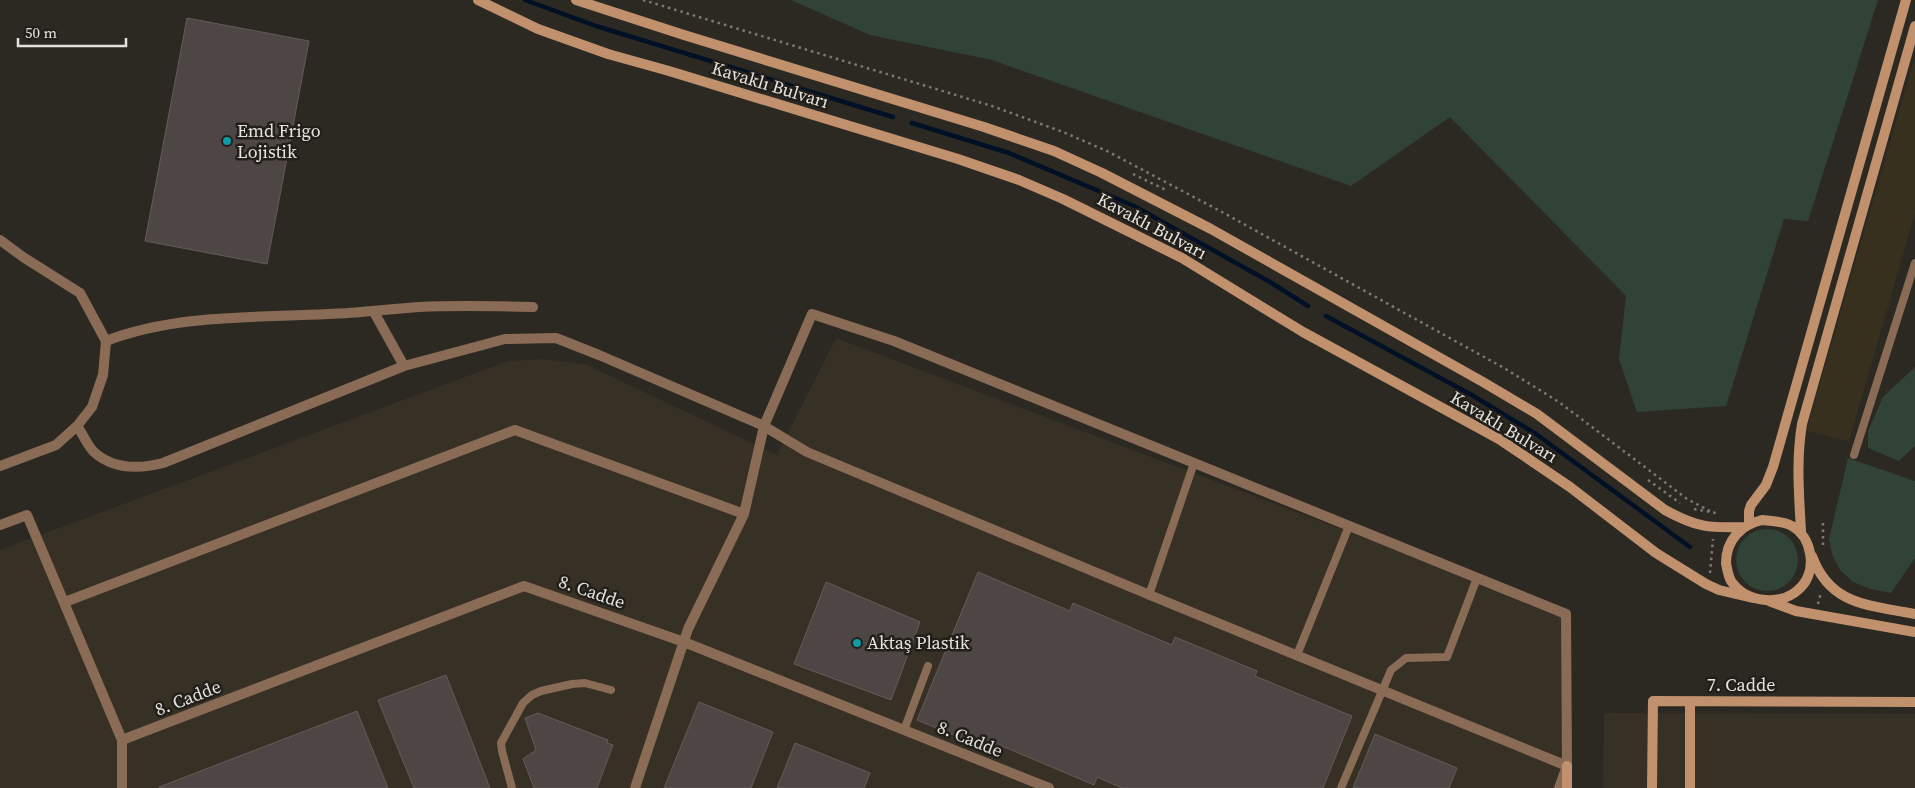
<svg xmlns="http://www.w3.org/2000/svg" width="1915" height="788" font-family="'Source Serif 4',serif">
<style>
.commercial{fill:#37301f}
.built{fill:#373025}
.green{fill:#304336}
.lines{fill:none;stroke-linecap:round;stroke-linejoin:round}
.stream{stroke:#001126;stroke-width:4.5}
.building{fill:#4d4644;stroke:#645c5a}
.path{stroke:#7d7a75;stroke-width:2.5;stroke-dasharray:2.5 4;stroke-linecap:butt}
.lane{stroke:#8a6c56;stroke-width:8}
.street{stroke:#8a6c56;stroke-width:10}
.secondary{stroke:#c1916e;stroke-width:10}
.culture-dot{fill:#0f9aa8;stroke:#221f1a;stroke-width:2}
.labels{text-anchor:middle;stroke-width:5;stroke-linejoin:round;paint-order:stroke}
.street-label{font-size:18px;fill:#e5e3df;stroke:#221f1a}
.poi-label{font-size:18px;fill:#e5e3df;stroke:#221f1a;text-anchor:start}
</style>
<rect width="100%" height="100%" fill="#2c2923"/>
<!-- commercial -->
<path class="commercial" d="M1915,57V213L1849,441L1806,431Z"/>
<!-- built -->
<path class="built" d="M836,338L1566,614V788H0V550L508,361L543,359L585,364L777,455Z
M1604,713L1915,714V788H1603Z"/>
<!-- green -->
<path class="green" d="M791,0H1878L1808,221L1784,219L1726,406L1637,412L1619,359L1626,296L1450,117L1351,186L992,60L870,35Z
M1915,367V446L1899,461L1868,448V431L1883,397Z
M1848,458L1915,481V558L1891,593L1871,589L1853,582L1840,570L1832,554L1829,539Z
M1736 560a31 31 0 1 1 62 0a31 31 0 1 1-62 0Z"/>
<g class="lines">
<!-- stream -->
<path class="stream" d="M525,0L596,26L893,117
M912,123L1009,153L1134,206L1270,282L1308,306
M1326,316L1470,394L1536,434L1690,547"/>
</g>
<!-- building -->
<path class="building" d="M187,18L309,41L267,264L145,241Z
M978,572L1070,611L1073,603L1172,645L1175,637L1257,671L1255,676L1352,716L1323,788H1122L1097,777L1094,785L1002,746L999,754L917,720Z
M826,582L920,622L891,700L794,664Z
M446,675L490,788H414L378,700Z
M699,702L773,732L751,788H664Z
M357,711L388,788H159V787Z
M538,713L608,740L607,743L613,745L597,788H534L523,759L536,750L525,718Z
M1375,734L1457,768L1449,788H1353Z
M795,743L870,773L864,788H777Z"/>
<g class="lines">
<!-- path -->
<path class="path" d="M643,0L992,106L1063,132L1107,151L1222,212L1504,368L1559,402L1687,499L1710,511
M1133,174L1166,190
M1648,480L1680,503
M1694,509L1716,513
M1823,523V549
M1710,573L1713,539
M1818,604L1821,592"/>
<!-- lane -->
<path class="lane" d="M1854,455L1915,263
M1149,595L1194,463
M1297,655L1349,526
M904,730L928,666
M512,788L502,751L501,743L523,703L532,695L541,691L572,684L585,683L611,690
M1341,788L1391,670L1406,658L1447,657L1477,578"/>
<!-- street -->
<path class="street" d="M0,240L23,257L80,293L106,341L103,375L92,407L77,426L56,445L0,466
M374,312L404,366
M106,341C177,314 254,318 328,314C359,313 389,309 419,307C457,305 495,306 533,307
M77,426C83,434 88,447 95,453C114,469 140,469 163,463L404,366L505,339L556,338L599,355L764,426L812,314L894,341L1566,614L1567,766L1559,788
M0,525L27,515L122,740V788
M65,602L515,430L744,514
M122,740L524,586L684,642L1049,788
M635,788L688,629L744,514L764,426L807,452L1157,598L1567,766"/>
<!-- secondary -->
<path class="secondary" d="M478,0L538,29L608,54L669,71L958,159L1019,180L1063,199L1182,258L1303,332L1499,439L1570,487L1656,553L1706,584L1719,590L1753,598
M576,0L684,35L984,127L1054,151L1102,173L1211,229L1483,382L1537,414L1665,510C1698,528 1709,528 1745,527
M1762,520C1772,521 1783,521 1792,526C1812,537 1817,569 1802,586C1784,607 1747,604 1731,581C1728,576 1727,568 1726,563C1726,540 1741,525 1762,520Z
M1749,524V511L1751,505L1766,485L1773,467L1906,0
M1801,531C1799,495 1796,460 1802,424L1915,26
M1812,556C1830,606 1870,605 1915,614
M1769,601L1796,611L1915,632
M1690,702V788
M1567,788V766
M1652,788L1653,701L1915,702"/>
</g>
<!-- markers -->
<g class="culture-dot">
<circle cx="227" cy="141" r="5"/>
<circle cx="857" cy="643" r="5"/>
</g>
<g class="labels">
<!-- street labels -->
<g class="street-label">
<text transform="translate(770 85) rotate(17)" y="6">Kavaklı Bulvarı</text>
<text transform="translate(1152 226) rotate(28)" y="6">Kavaklı Bulvarı</text>
<text transform="translate(1504 427) rotate(31)" y="6">Kavaklı Bulvarı</text>
<text transform="translate(592 592) rotate(19)" y="6">8. Cadde</text>
<text x="1741" y="691">7. Cadde</text>
<text transform="translate(188 698) rotate(-21)" y="6">8. Cadde</text>
<text transform="translate(970 739) rotate(22)" y="6">8. Cadde</text>
</g>
<!-- poi labels -->
<g class="poi-label">
<text x="237" y="137">Emd Frigo<tspan x="237" dy="21">Lojistik</tspan></text>
<text x="867" y="649">Aktaş Plastik</text>
</g>
</g>
<!-- scale -->
<path d="M18 38v8h108v-8" fill="none" stroke="#e5e3df" stroke-width="2.5"/>
<text x="25" y="38" font-size="15" fill="#e5e3df" stroke="#221f1a" stroke-width="4" paint-order="stroke">50 m</text>
</svg>
